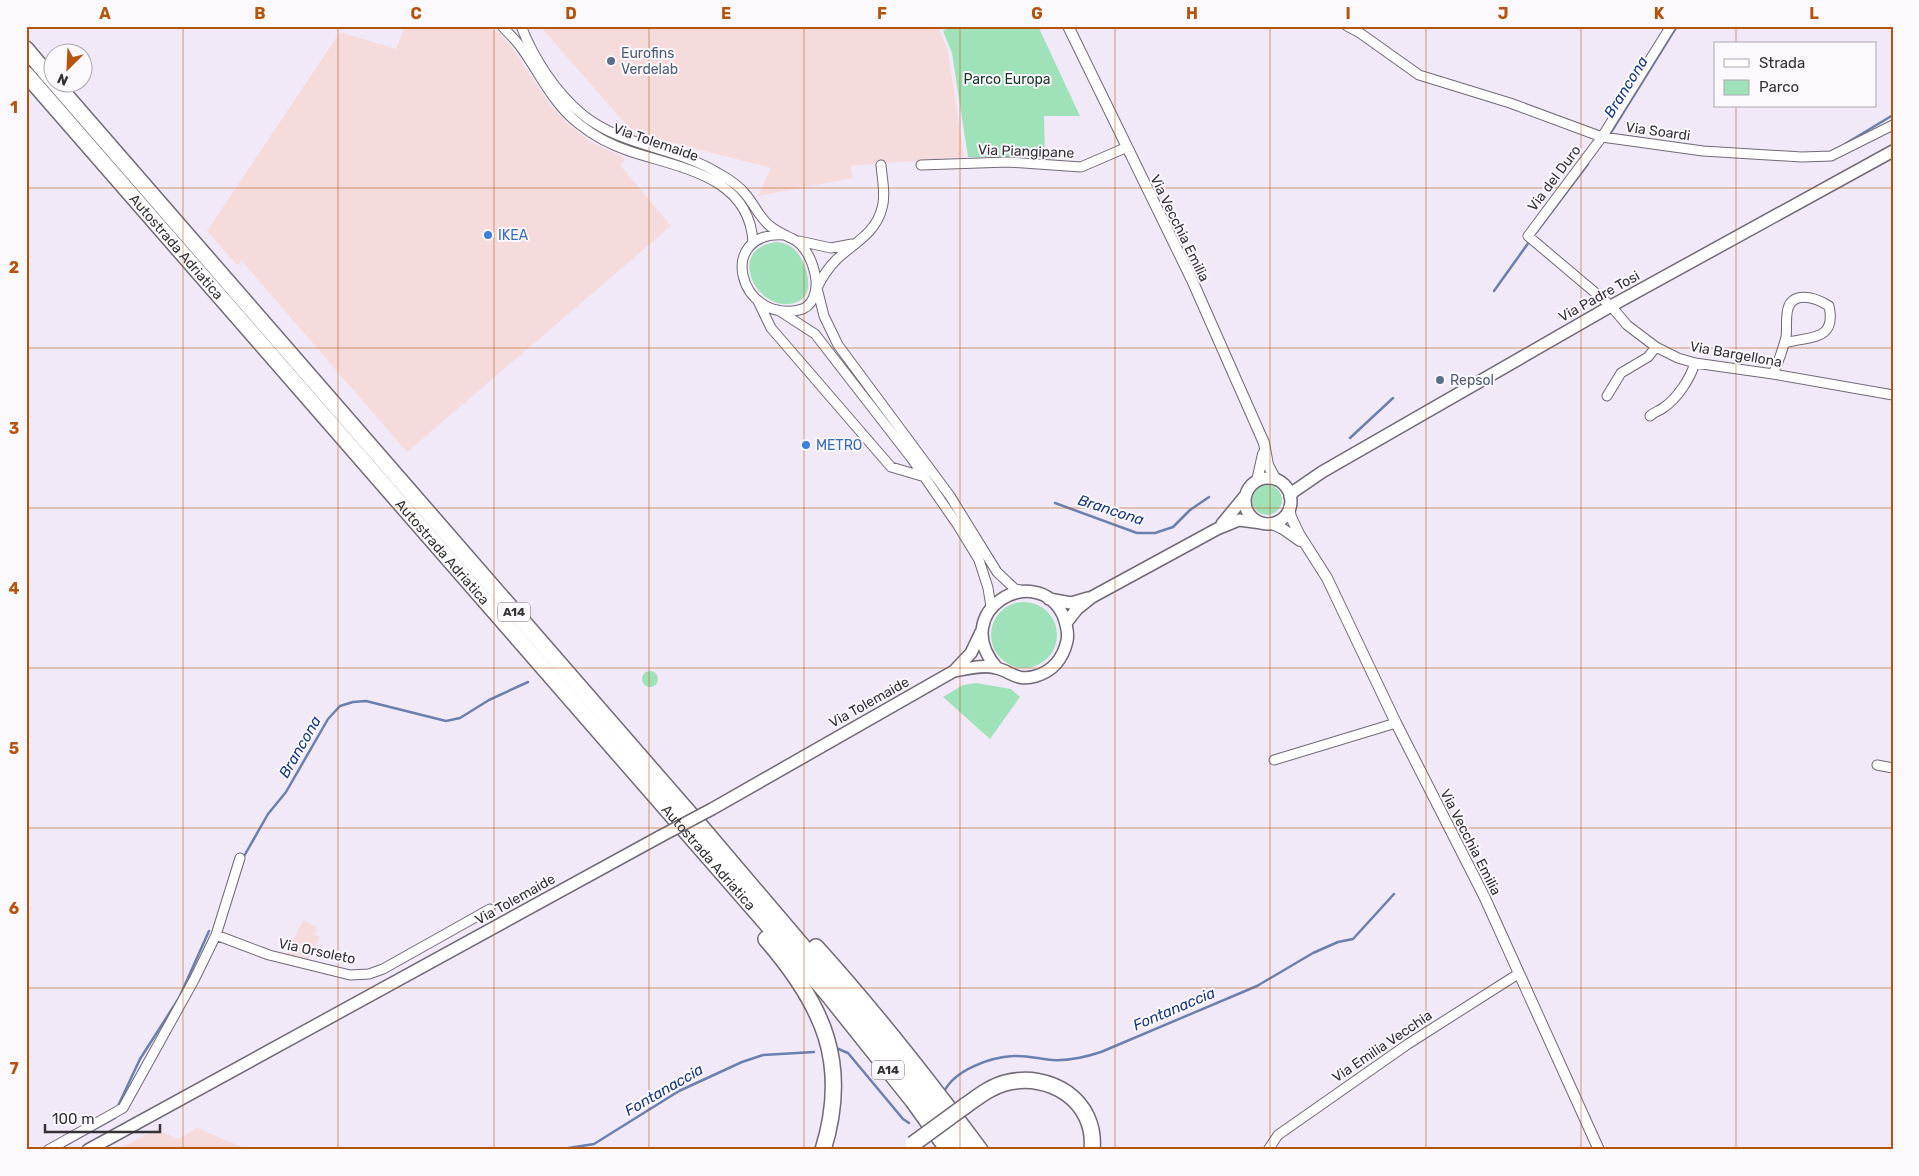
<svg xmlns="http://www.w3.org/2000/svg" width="1919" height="1176" font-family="Rubik,sans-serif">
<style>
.commercial{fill:#f6dbdc}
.green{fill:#9fe2ba}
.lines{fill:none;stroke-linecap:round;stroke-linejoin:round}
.stream{stroke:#6b80ad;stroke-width:2.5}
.minor-casing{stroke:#726977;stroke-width:11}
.tertiary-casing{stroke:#726977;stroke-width:12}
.secondary-casing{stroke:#726977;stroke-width:14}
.motorway-casing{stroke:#726977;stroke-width:18}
.minor{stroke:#fff;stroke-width:9}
.tertiary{stroke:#fff;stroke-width:10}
.secondary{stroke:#fff;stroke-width:11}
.motorway{stroke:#fff;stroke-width:15}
.secondary-bridge-casing{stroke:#726977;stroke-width:14;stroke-linecap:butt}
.motorway-bridge-casing{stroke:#726977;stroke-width:18;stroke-linecap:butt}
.secondary-bridge{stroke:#fff;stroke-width:11}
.motorway-bridge{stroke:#fff;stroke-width:15}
.grid{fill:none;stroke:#b5550c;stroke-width:1;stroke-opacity:0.55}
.service-dot{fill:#5c6f8a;stroke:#fbf8fe;stroke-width:2}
.shop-dot{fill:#3f7fe0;stroke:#fbf8fe;stroke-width:2}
.labels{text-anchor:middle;stroke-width:4;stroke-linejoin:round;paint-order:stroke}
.shield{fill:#fbf8fe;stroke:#706d73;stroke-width:1}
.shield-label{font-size:12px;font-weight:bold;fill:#353137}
.service-label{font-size:14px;fill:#4e5e75;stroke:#fbf8fe;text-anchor:start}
.park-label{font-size:14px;fill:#183927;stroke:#fbf8fe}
.street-label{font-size:14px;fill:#353137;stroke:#fbf8fe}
.shop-label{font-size:14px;fill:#366cbe;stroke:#fbf8fe;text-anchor:start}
.water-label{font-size:15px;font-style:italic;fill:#1a3a83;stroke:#fbf8fe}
.neatline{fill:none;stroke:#b5550c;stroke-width:2}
.grid-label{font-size:16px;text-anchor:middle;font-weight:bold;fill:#b5550c}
</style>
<rect width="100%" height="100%" fill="#f1e8f8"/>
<!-- commercial -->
<path class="commercial" d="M405,26H482L499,32L513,49L550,105L568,124L591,142L625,158L621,166L671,226L407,452L242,261L237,265L207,231L340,32L396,49Z
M540,26H938L948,52L964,157L850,166L853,178L758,196L771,168L670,142L630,129Z
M303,920L318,928L314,934L320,937L307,961L286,955Z
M197,1128L249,1150H118L156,1129L178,1139Z"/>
<!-- green -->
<path class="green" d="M953,26H1038L1080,116H1044L1045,157H968L952,53L943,31Z
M777,242C784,243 790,245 795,250C805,260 817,292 799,301C761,320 721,248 777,242Z
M1252 500a15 15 0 1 1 30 0a15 15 0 1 1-30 0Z
M991 635a33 33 0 1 1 66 0a33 33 0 1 1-66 0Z
M642 679a8 8 0 1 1 16 0a8 8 0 1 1-16 0Z
M976,683L1011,689L1020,697L990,739L943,697L963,685Z"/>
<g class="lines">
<!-- stream -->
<path class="stream" d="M1639,138L1610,134L1677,26
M1845,144L1893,115
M1535,234L1588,164
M1494,291L1529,242
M1350,438L1393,398
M1055,503L1137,533H1155L1173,527L1190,510L1209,497
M243,858L268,814L286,792L328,719L340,706L353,702L366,701L446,721L460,718L489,700L528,682
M836,1048L848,1053L903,1119L909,1123
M944,1092C954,1070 991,1057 1013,1056C1027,1055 1039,1059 1052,1060C1069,1061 1086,1057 1101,1052L1257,986L1313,953L1338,942L1353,939L1394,894
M118,1106L140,1059L179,998L209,931
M57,1150L115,1118
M556,1150L594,1144L679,1091L742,1062L763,1055L814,1052"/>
<defs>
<path id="minor" d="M502,26C508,33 515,39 520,46C540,73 552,103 579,124C594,136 611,145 629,151C680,168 750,176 753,243
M521,26C534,59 556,93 583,115C623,147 675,147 718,173C729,179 740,186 747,196C755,206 760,218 770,226C777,232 785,235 793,239C807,246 814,265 816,280C817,292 813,307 799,310C738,323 716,231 784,235
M1347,26L1360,33L1419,75L1510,103L1602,137L1703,151L1802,157L1831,156L1893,125
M1671,26L1602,137L1528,236L1611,306L1627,325L1656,347L1678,358L1695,363L1773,374L1893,395
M881,165C882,178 886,195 882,208C876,233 854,243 837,259C828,268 822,277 817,288L824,316L838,345L950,496L997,572L1015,589L1025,591
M921,165L1008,162L1081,167L1125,148
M799,241L831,248L852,244
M758,301L771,328L891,467L925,477
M778,310L815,334L912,459L957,524L979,560L988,588L991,607
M1773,374C1778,363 1783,349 1786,337C1787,330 1786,322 1787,314C1789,289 1815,297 1829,306C1837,342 1808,336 1785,343
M1607,396L1621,373L1648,357L1656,347
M1650,416C1654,412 1659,411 1663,408C1677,399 1690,379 1695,363
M1274,760L1396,723
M1877,765L1893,768
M216,935L269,955L350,975L369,974L383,969L490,909
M48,1150L123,1108L194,980L216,935L240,858
M1268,1150L1278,1135L1408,1044L1518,974"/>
<path id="tertiary" d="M1068,26L1192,280L1264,443L1268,465L1276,480
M1257,481L1263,454
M1289,508L1291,517L1299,534L1327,578L1396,723L1484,896L1599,1150
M1270,523L1283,529L1300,541"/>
<path id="secondary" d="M1245 501a23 23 0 1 1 46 0a23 23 0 1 1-46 0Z
M1290,497L1293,492L1322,472L1611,306L1893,151
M1222,524L1245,496
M1049,599L1071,603L1088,598
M1066,623L1077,609L1092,597L1217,529L1239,520L1262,523
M954,671C967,669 983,664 996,668C1011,671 1016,682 1036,676C1053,671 1063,658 1067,641C1069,632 1066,623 1063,615C1036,560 947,611 997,668
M712,809L954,671L971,653L981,632
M88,1150L661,836"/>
<g id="motorway">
<path d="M26,49L52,80"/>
<path id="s1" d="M26,74L826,992L913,1101L948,1150"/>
<path d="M54,82L703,829L895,1055L964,1150"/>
<path d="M766,939C823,1005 850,1063 823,1150"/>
<path d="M816,947C875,1012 928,1080 980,1150"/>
<path d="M965,1106C978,1097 990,1087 1005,1083C1050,1071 1097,1101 1092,1150"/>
</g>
</defs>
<!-- minor casing -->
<use href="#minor" class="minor-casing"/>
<!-- tertiary casing -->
<use href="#tertiary" class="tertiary-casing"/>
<!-- secondary casing -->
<use href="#secondary" class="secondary-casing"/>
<!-- motorway casing -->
<use href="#motorway" class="motorway-casing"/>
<!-- minor -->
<use href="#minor" class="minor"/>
<!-- tertiary -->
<use href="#tertiary" class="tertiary"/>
<!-- secondary -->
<use href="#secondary" class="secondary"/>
<!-- motorway -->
<use href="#motorway" class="motorway"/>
<defs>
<path id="secondary-bridge" d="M661,836L712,809"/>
<path id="motorway-bridge" d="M913,1144L965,1106"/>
</defs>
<!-- secondary-bridge casing -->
<use href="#secondary-bridge" class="secondary-bridge-casing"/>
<!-- motorway-bridge casing -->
<use href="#motorway-bridge" class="motorway-bridge-casing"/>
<!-- secondary-bridge -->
<use href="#secondary-bridge" class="secondary-bridge"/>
<!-- motorway-bridge -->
<use href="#motorway-bridge" class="motorway-bridge"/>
</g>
<!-- grid -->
<path class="grid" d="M183,26V1150M338,26V1150M494,26V1150M649,26V1150M804,26V1150M960,26V1150M1115,26V1150M1270,26V1150M1426,26V1150M1581,26V1150M1736,26V44M1736,106V1150M26,188H1893M26,348H1893M26,508H1893M26,668H1893M26,828H1893M26,988H1893"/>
<!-- markers -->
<g class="service-dot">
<circle cx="611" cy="61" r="5"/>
<circle cx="1440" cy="380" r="5"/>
</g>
<g class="shop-dot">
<circle cx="488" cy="235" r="5"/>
<circle cx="806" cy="445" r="5"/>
</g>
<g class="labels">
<!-- shield labels -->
<g class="shield">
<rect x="498" y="602.5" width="32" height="19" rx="4"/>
<rect x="872" y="1060.5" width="32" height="19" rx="4"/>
</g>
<g class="shield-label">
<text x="514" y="616">A14</text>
<text x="888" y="1074">A14</text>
</g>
<!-- service labels -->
<g class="service-label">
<text x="621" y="58">Eurofins<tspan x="621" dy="16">Verdelab</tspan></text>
<text x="1450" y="385">Repsol</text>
</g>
<!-- park labels -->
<g class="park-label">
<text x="1007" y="84">Parco Europa</text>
</g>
<!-- street labels -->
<g class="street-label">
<text transform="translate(1658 131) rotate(8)" y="5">Via Soardi</text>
<text transform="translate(656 142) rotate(19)" y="5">Via Tolemaide</text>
<text transform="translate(1026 151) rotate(2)" y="5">Via Piangipane</text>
<text transform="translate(1554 178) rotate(-53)" y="5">Via del Duro</text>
<text transform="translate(1180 228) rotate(64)" y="5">Via Vecchia Emilia</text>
<text dy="5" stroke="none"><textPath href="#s1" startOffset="229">Autostrada Adriatica</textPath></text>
<text transform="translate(1599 296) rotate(-29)" y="5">Via Padre Tosi</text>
<text transform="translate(1736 354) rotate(10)" y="5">Via Bargellona</text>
<text dy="5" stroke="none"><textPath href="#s1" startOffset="634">Autostrada Adriatica</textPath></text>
<text transform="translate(869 702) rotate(-29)" y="5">Via Tolemaide</text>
<text transform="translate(1471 842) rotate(63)" y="5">Via Vecchia Emilia</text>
<text dy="5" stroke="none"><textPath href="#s1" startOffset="1039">Autostrada Adriatica</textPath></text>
<text transform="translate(515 899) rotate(-29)" y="5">Via Tolemaide</text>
<text transform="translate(317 951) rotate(12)" y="5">Via Orsoleto</text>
<text transform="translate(1382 1046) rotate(-34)" y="5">Via Emilia Vecchia</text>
</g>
<!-- shop labels -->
<g class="shop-label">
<text x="498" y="240">IKEA</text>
<text x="816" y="450">METRO</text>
</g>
<!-- water labels -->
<g class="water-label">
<text transform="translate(1626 87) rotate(-58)" y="5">Brancona</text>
<text transform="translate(1111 510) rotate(18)" y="5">Brancona</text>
<text transform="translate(300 747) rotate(-60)" y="5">Brancona</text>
<text transform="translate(1174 1009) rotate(-23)" y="5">Fontanaccia</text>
<text transform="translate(664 1090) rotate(-30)" y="5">Fontanaccia</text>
</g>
</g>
<!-- border -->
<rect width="1919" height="1176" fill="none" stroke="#fbf8fe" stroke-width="55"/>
<!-- legend -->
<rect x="1714" y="42" width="162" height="65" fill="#fbf8fe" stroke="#aca8ae"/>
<rect x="1724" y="59" width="25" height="8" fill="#ffffff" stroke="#aca8ae"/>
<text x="1759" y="68" font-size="15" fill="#353137">Strada</text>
<rect x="1724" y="80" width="25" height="15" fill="#9fe2ba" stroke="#aca8ae"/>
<text x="1759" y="92" font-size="15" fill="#353137">Parco</text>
<!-- north arrow -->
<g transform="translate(68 68) rotate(204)"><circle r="24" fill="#fbf8fe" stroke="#aca8ae"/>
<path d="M0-4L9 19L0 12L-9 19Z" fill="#b5550c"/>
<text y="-8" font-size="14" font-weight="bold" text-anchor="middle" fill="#353137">N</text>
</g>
<!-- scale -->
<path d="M45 1124v8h115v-8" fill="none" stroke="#353137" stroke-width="2.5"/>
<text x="52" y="1124" font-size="15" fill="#353137" stroke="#fbf8fe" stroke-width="4" paint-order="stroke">100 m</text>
<rect x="28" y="28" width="1864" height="1120" class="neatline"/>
<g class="grid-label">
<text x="105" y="19">A</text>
<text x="260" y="19">B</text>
<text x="416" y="19">C</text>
<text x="571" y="19">D</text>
<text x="726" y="19">E</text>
<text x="882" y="19">F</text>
<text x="1037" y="19">G</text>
<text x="1192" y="19">H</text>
<text x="1348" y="19">I</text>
<text x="1503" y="19">J</text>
<text x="1659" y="19">K</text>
<text x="1814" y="19">L</text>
<text x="14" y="113">1</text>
<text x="14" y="273">2</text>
<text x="14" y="434">3</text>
<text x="14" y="594">4</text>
<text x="14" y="754">5</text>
<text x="14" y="914">6</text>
<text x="14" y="1074">7</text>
</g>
</svg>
